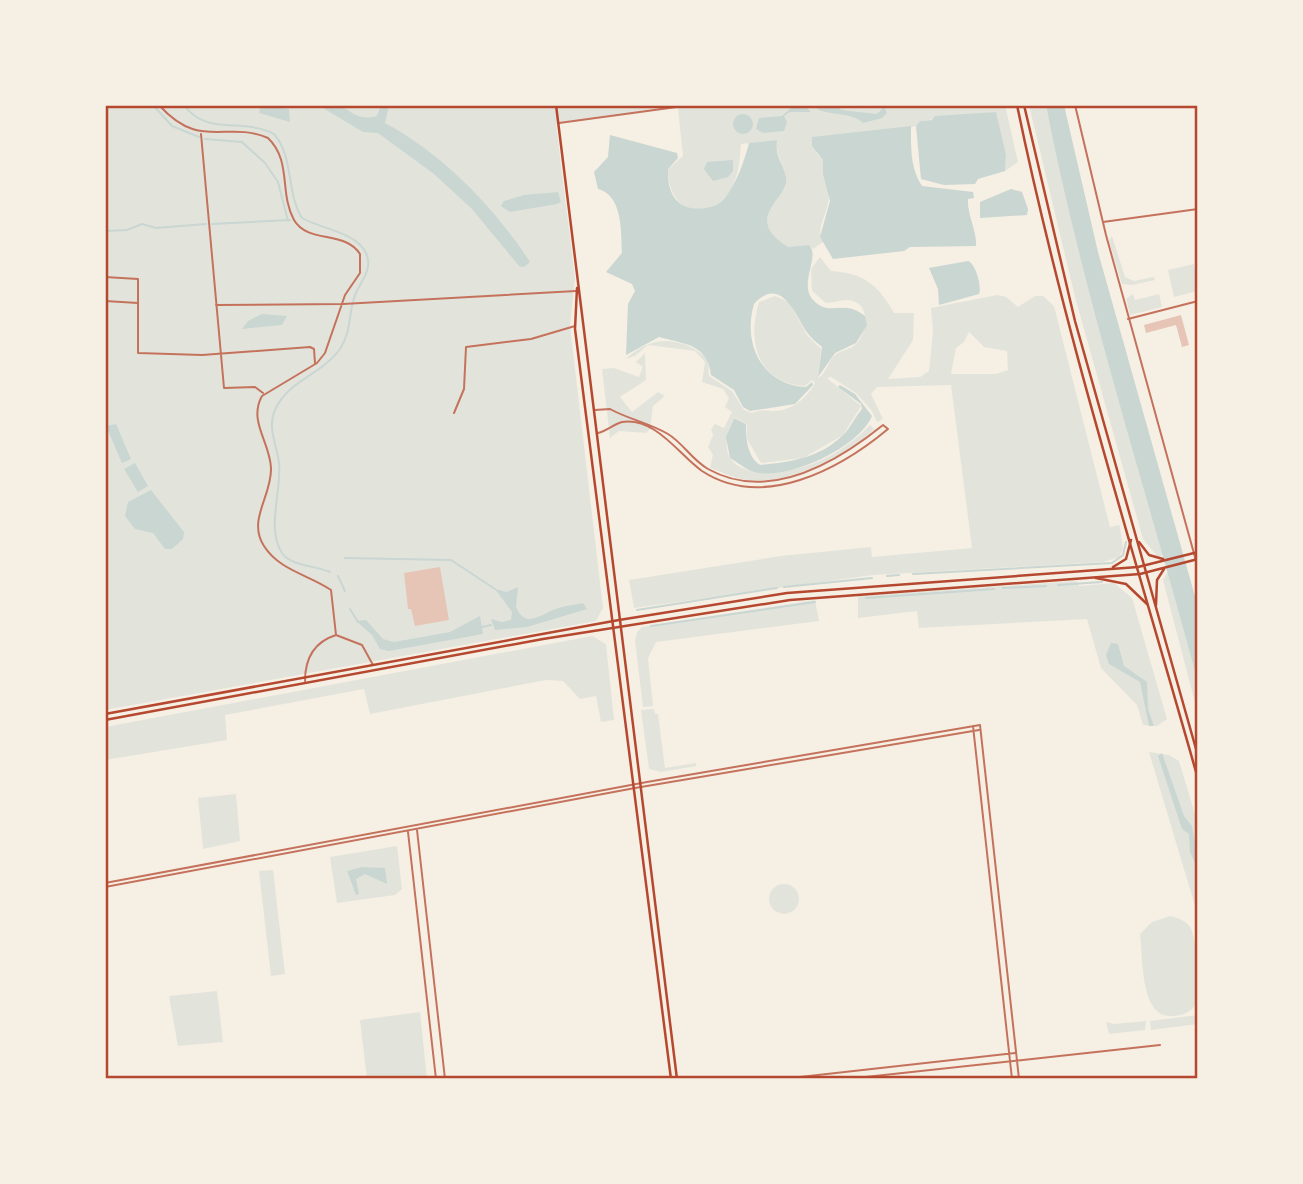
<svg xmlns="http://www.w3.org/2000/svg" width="1303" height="1184" font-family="Spectral,serif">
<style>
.green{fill:#e2e4dc;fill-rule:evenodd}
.water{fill:#c9d6d2}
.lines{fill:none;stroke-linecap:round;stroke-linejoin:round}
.stream{stroke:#c9d6d2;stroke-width:2}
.building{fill:#e6c5b7}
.minor{stroke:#c5725c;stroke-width:2}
.tertiary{stroke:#c5725c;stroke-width:2}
.secondary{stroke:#b5482f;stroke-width:2.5}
.primary{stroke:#b5482f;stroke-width:2.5}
.trunk{stroke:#b5482f;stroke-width:2.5}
.neatline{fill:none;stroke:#b5482f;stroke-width:2.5}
</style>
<rect width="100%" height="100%" fill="#f6efe4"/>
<!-- green -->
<path class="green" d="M105,105H1005L1018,162L1005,171L1006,155L995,112L920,121L916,126L816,152L823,160C823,174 831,192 828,204C825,217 816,230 823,242L813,249L809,245L788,247C740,217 791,198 786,177C783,162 776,159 777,140L741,144C740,163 737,188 722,201C693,226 667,200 668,169L683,156L678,108L556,124L575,278L570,326L603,608L596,621L105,710Z
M1029,105H1046L1096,315L1164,555L1158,557L1143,539L1075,297Z
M1112,236L1125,277L1134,281L1154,277L1155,280L1132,285L1122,284L1109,241Z
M820,257L831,271C863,273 878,284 894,313H914L913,340L888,379L920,377L929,371L933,332L931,308L997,295L1006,297L1018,307L1035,296H1043L1054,306L1110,527L1119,525L1120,528L1123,549L1119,557L1103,562L873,575L634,608L629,580L781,556L871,547L872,557L972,548L951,385L877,387L871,394L883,419L877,422L872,411L856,393L831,377L827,378L861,406L843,435L819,449L803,458L761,463L747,439V424L734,417C706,477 764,478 806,466C830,459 854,442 870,425L874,429C845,461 785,487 741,479C731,477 720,471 710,468L713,455L708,447L713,435L711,429L715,424L724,428L732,412L725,407L729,398L723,389L702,382L705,362L695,351L648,345L635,356L626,359C651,334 682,336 708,359L709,376L732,391L744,410L752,413C761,409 765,411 774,411C792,411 808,397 815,383L812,380L805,386C757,383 747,342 759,302L775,296L789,302L807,335L821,349L818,378C827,373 827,363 834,356C840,350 851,350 857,343C868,330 871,301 847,300C840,300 833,303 826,303L812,291L811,269ZM969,332L984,347L1007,351L1008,370L996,374H951L956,348L964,342Z
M1194,264L1198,291L1174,297L1168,270Z
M1133,294L1135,300L1159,294L1162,307L1130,315L1126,299Z
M645,353L646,380L620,397L632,412L658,392L665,396L653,406L650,429L646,433L619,431L610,438L602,369L614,368L639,377L643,367L636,362Z
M1168,571L1198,683V714L1163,580Z
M1077,581L1079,586L1114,583L1132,598L1167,719L1157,726L1143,725L1137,705L1101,668L1087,619L919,628L917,611L858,618V596Z
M815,600L819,621L656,642L648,658L653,706L643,707L635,641L637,632L642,627Z
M592,636L606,644L614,720L601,722L596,696L580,699L563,681L546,680L370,714L364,689L225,715L227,740L105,760V727Z
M654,709L655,714H658L665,768L696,763V766L661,772L649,769L641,710Z
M1149,752L1169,755L1179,761L1198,824V916Z
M236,794L240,841L203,849L198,798Z
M397,846L402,889L395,895L337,903L330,857Z
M273,870L285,974L271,976L259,871Z
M769 899a15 15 0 1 1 30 0a15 15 0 1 1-30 0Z
M1170,916C1178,918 1185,920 1190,927C1197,938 1201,995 1195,1006C1188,1014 1180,1016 1170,1016C1140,1016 1143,956 1140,934L1152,922Z
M217,991L223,1042L178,1046L169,996Z
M420,1012L427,1079H367L360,1020Z
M1198,1015V1024L1151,1030L1150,1021Z
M1146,1021L1145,1030L1109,1034L1106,1022L1114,1024Z"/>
<!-- water -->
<path class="water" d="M261,105L289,109L290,122L259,113Z
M318,105C323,105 330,104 335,105C352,108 354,122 377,116L381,105H389L385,123C444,155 494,207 530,262L524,267L519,266L472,209L434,174L378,133L363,132Z
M820,105H838L841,110L877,114L884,107L887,113L882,118L863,123C852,112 832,116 817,109Z
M1046,105H1064L1098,252L1198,607V683C1147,491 1084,300 1046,105Z
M793,106H805L811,112H790L784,116L787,122L784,131L763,133L756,129L759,118L782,116Z
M996,112L1006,155L1005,171L978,179L975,184L944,185L921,179L916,126L920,121L932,120L935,116Z
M733 124a10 10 0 1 1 20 0a10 10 0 1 1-20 0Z
M911,126C911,147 910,168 922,186L973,192L974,198L968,199C967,215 977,231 976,246L910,247L904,251L833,259L820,237L830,201L823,174V160L812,146V137Z
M610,135L677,153L678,158L668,169C667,195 678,212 706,208C713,207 720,204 725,198C737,182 744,162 749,143L777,140C775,160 783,161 786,177C791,198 740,217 788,247L809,245C822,258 793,289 819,305C835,314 844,300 865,316L867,325L856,343L835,353L818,377L822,347C816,342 810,337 806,331C795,313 780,275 754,304C742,345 763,385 806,387L812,382L813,385L795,404L750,411L743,407L734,390L711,375C708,344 684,344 659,337L626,355L628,304L635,291L632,284L606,272L622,253C621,233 623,195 598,189L594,172L608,157Z
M733,160V171L728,177L713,181L704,169L707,162Z
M1011,189L1022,192L1028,209L1027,215L980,218V202Z
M558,192L561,202L557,204L510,212L501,206L504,201L524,195Z
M968,261C976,264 982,287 979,294L939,305L938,289L929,268Z
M262,314L287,316L282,325L242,329L248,321Z
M840,385L855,394L872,416C859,447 792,478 759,473C747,471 740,464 730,458L726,437L734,418L746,424C746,439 747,456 760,465C791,462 819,458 842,436C850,429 855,417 862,409L861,404L838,387Z
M116,424L131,459L122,463L106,426Z
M135,463L148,486L138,492L124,469Z
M151,490L184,532L183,539L172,549H165L153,533L135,529L125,516L128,502Z
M518,587L516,607C526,631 543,612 559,608C567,605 575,605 583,603L587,609L527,627L495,630L491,619L502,622L511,620L512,612L495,589L507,592Z
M480,616L483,634L389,651L380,649L372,635L356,621L366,620L383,639L394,642L450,632Z
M1111,643L1118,644L1124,666L1147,682L1148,709L1154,726H1149L1140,682L1109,664L1106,655Z
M1162,753L1184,816L1192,826L1198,861V894L1197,868L1190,852L1189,834L1182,829L1158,756Z
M362,867L385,868L387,884L365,874L356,879L359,894L356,895L347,871Z"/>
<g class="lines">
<!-- stream -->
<path class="stream" d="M153,105L172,126L199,137
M184,105C207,137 243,117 274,134C294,157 286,192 302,218C321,229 356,232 366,253C373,269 362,279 356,293C348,310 352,332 340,349C322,375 288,380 275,410C267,428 277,445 279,463C282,490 266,528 282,553C290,566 317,566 330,572
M205,139L242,142L265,163L278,182L288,221
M212,224L290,220
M105,231L127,230L142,224L156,228L206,224
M345,558L451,560L495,589
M913,574L1112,563L1123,555L1126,542
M338,576L345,591
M887,576L899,575
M1058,585L1102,582
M784,587L872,578
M1003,588L1046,586
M866,598L994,589
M350,609L358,622
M637,610L777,588
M651,626L815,602
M482,627L491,625"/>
</g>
<!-- building -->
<path class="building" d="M1181,315L1189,345L1182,347L1176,325L1146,333L1144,325Z
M440,567L449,620L415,626L411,609H408L404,573Z"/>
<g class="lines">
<!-- minor -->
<path class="minor" d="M159,105C200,151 226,120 268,138C292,161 279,193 294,220C308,244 345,230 360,254V273L345,295L325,353L317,363L262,396C248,421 270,442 271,468C272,496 247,520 264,546C279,570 309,575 331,590L336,635
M559,123L691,105
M201,134L224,388L255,387L263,393
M1103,222L1198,209
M105,277L138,279V353L202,355L310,347L314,349L315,363
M105,301L138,303
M216,305L343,304L576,291
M1128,319L1198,301
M595,410L610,409C628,419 649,423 668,434C683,443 692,460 708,469C769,503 836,463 883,425L888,429C840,469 763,511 702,471C679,455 656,417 622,422C614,424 607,431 598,433
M454,413L464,389L466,347L531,339L575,326
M305,681C305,659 314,642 336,635L362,645L373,665"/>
<!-- tertiary -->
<path class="tertiary" d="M1075,105L1106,235L1198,568
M973,726L1012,1079
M417,830L445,1079
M408,832L436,1079
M105,883L647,782L980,725L1019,1079
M105,887L635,788L979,730
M782,1079L1015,1053
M847,1079L1160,1045"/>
<!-- secondary -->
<path class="secondary" d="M556,105L677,1079
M577,288L575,329L671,1079"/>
<!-- primary -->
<path class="primary" d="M1139,542L1149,555L1163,559
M1113,567L1126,559L1131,540
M1096,578L1126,584L1147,604
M1156,605L1157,580L1164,569
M105,714L619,620L787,593L1138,567L1198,552
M105,720L543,639L790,600L1140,574L1198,559"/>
<!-- trunk -->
<path class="trunk" d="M1017,105C1064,333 1135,556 1198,779
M1024,105L1075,321L1198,756"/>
</g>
<!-- border -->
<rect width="1303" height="1184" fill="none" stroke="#f6efe4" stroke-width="214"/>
<rect x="107" y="107" width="1089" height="970" class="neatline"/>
</svg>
